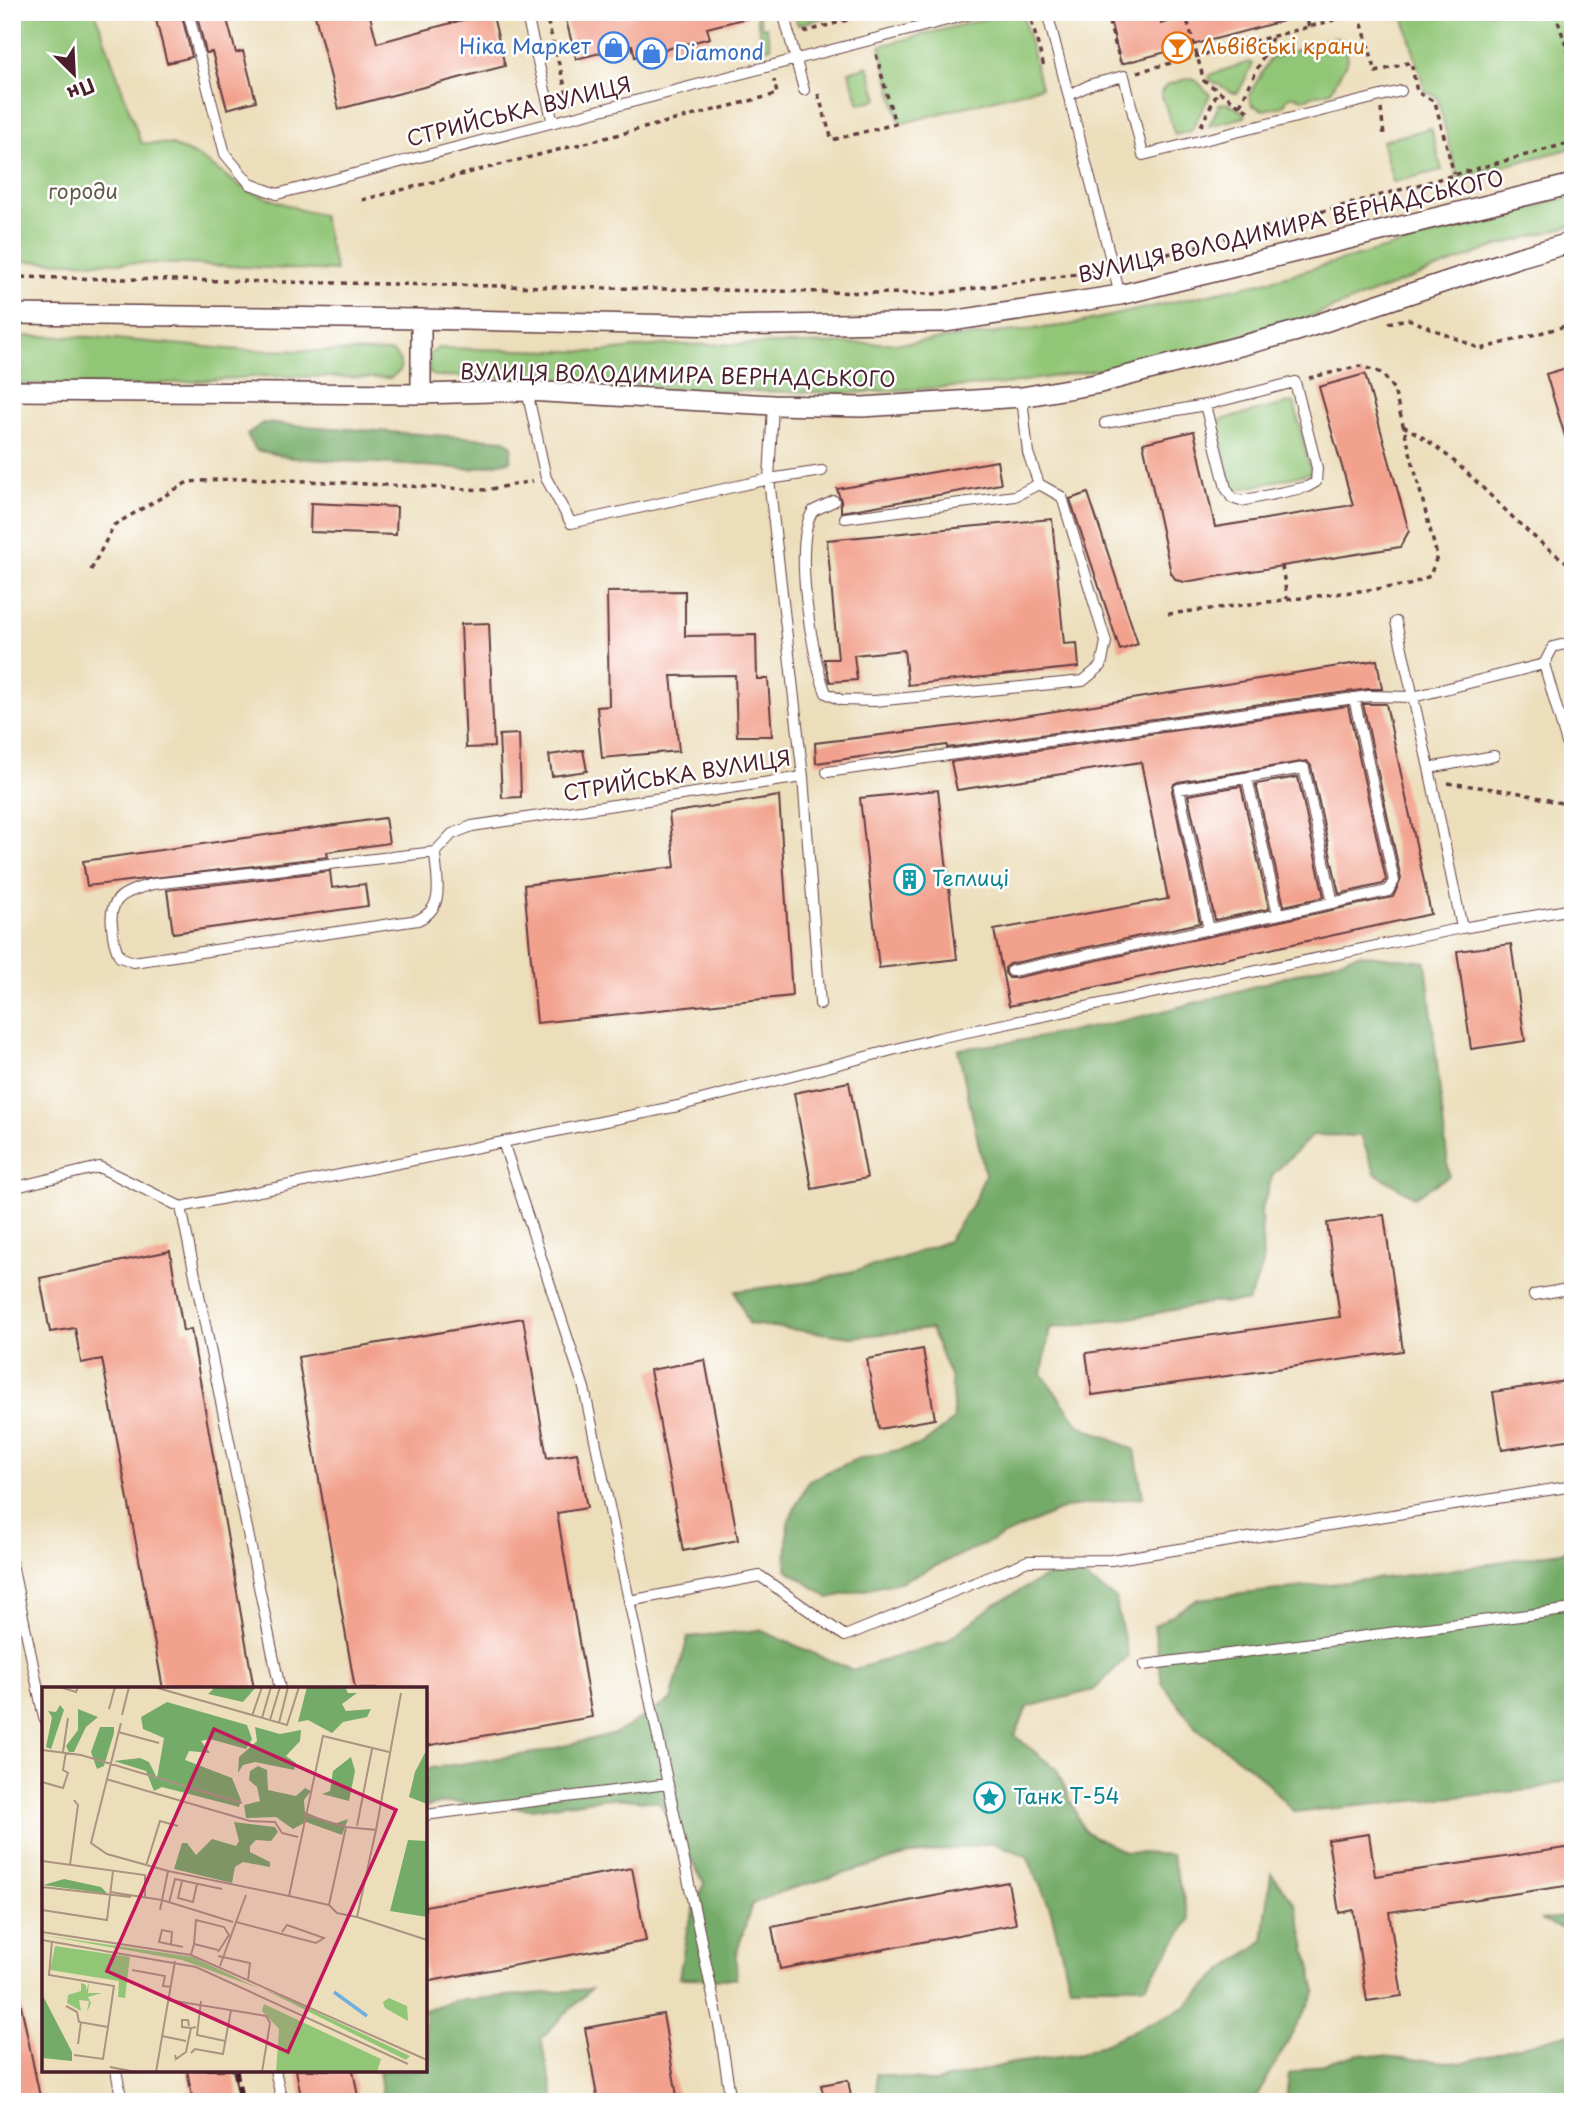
<svg xmlns="http://www.w3.org/2000/svg" width="1585" height="2114" font-family="'Playpen Sans',sans-serif">
<style>
.green{fill:#92c677;stroke:#6e7251;stroke-width:2}
.forest{fill:#75ab68;stroke:#60654a;stroke-width:2}
.building{fill:#f2a18d}
.lines{fill:none;stroke-linecap:round;stroke-linejoin:round}
.lane-casing{stroke:#623c41;stroke-width:12}
.street-casing{stroke:#623c41;stroke-width:22}
.path{stroke:#623c41;stroke-width:3.5;stroke-dasharray:5 5;stroke-linecap:butt}
.lane{stroke:#fff;stroke-width:10}
.street{stroke:#fff;stroke-width:19}
.rail{stroke:#4a1f2b;stroke-width:5;stroke-dasharray:10 5;stroke-linecap:butt}
.labels{text-anchor:middle;stroke-width:5;stroke-linejoin:round;paint-order:stroke}
.shop-label{font-size:21px;fill:#366cbe;stroke:#fff;text-anchor:end}
.food-label{font-size:21px;fill:#c56008;stroke:#fff;text-anchor:start}
.street-label{font-size:21px;fill:#4a1f2b;stroke:#fff}
.park-label{font-size:21px;fill:#635946;stroke:#fff}
.culture-label{font-size:21px;fill:#0d838f;stroke:#fff;text-anchor:start}
.inset-river{fill:none;stroke:#6eaee1;stroke-width:3.5}
.inset-road{fill:none;stroke:#ab9281;stroke-width:2}
.view{fill:#c2185b;fill-opacity:0.15;stroke:#c2185b;stroke-width:3.5}
.inset-edge{fill:none;stroke:#4a1f2b;stroke-width:3.5}
</style>
<rect width="100%" height="100%" fill="#fff"/>
<filter id="ink" filterUnits="userSpaceOnUse"><feTurbulence type="fractalNoise" baseFrequency=".0143" numOctaves="2"/><feDisplacementMap in="SourceGraphic" scale="14" xChannelSelector="R" yChannelSelector="G"/><feConvolveMatrix kernelMatrix="1 2 1 2 8 2 1 2 1" color-interpolation-filters="sRGB"/></filter>
<filter id="wash" filterUnits="userSpaceOnUse"><feTurbulence type="fractalNoise" baseFrequency=".00686" numOctaves="4" result="noise"/><feDisplacementMap in="SourceGraphic" scale="28" xChannelSelector="R" yChannelSelector="G"/><feGaussianBlur stdDeviation="1.57" result="paint"/><feColorMatrix in="noise" values="0 0 0 0 0 0 0 0 0 0 0 0 0 0 0 0 0 1.4 0 .05"/><feComposite in="paint" operator="in"/></filter>
<g filter="url(#wash)">
<rect width="100%" height="100%" fill="#ecdebb"/>
<!-- green -->
<path class="green" d="M12,12H95L141,143L170,144L201,158L246,190L301,210L322,215L336,271L183,264L12,261Z
M755,12H758L762,27H766L771,47L764,49Z
M794,12H803L804,15L815,12H843L798,25Z
M1011,12H1022L1041,87L900,124L880,46Z
M1402,12H1573V148L1458,178L1437,97L1425,91Z
M1334,37C1345,39 1346,50 1348,59L1331,91L1302,99L1295,96L1288,98L1283,106L1263,110L1252,105L1249,95L1270,59Z
M1249,62L1253,64L1238,93H1233L1210,80L1209,77L1211,74Z
M868,66L878,99L859,104L849,72Z
M1190,78L1195,79L1210,95L1191,131L1175,135L1161,93L1166,85Z
M1227,103L1244,112L1245,117L1209,126L1219,105Z
M1431,128L1442,170L1393,182L1382,141Z
M1573,196V225L1497,246L1288,325L1141,363L1005,384L849,393L680,390L591,379L434,376L429,372V355L438,348L598,352L663,345L908,343L1069,325L1268,281Z
M12,336L92,337L240,350L392,352C399,357 401,361 400,371L390,378L265,376L130,386L12,384Z
M1294,402L1311,473L1233,491L1216,421Z"/>
<!-- forest -->
<path class="forest" d="M262,423L505,440L512,446L510,461L471,469L293,458L256,450L247,435Z
M1359,954L1426,962L1449,1176L1414,1197L1375,1173L1361,1136L1313,1135L1273,1174L1261,1211L1263,1265L1248,1302L1210,1303L1131,1318L1050,1328L1042,1374L1079,1425L1135,1450L1143,1497L1067,1507L900,1582L829,1598L786,1569L788,1522L809,1480L857,1459L921,1445L954,1420L951,1379L931,1329L852,1337L749,1324L735,1291L811,1282L899,1259L948,1241L976,1198L985,1174L958,1049C1094,1034 1229,996 1359,954Z
M1573,1550V1779L1531,1790L1294,1812L1253,1769L1196,1728L1162,1683L1154,1626L1198,1599L1444,1571Z
M1066,1566L1115,1598L1128,1656L1094,1690L1027,1707L1015,1736L1057,1770L1084,1831L1125,1852L1171,1855L1190,1920L1145,1986H1070L1050,1908L1027,1856L995,1843L908,1855L780,1892L752,1904L736,1955V1979L679,1978L687,1929L704,1883L659,1802L610,1798L531,1809L448,1802L425,1807V1769L540,1752L616,1733L671,1700L688,1637L760,1630L852,1670L945,1642L995,1604Z
M1271,1873L1296,1905L1316,1991L1254,2102H878L876,2074L935,2082L1013,2063L1081,2054L1184,2008L1221,1972L1263,1941Z
M1573,1916V1933L1540,1920Z
M591,1989L541,2038L555,2102H383L379,2070H425V2010L452,2001Z
M1573,2032V2102H1286L1289,2074L1358,2054L1461,2063Z"/>
<g id="blocks">
<!-- building -->
<path class="building" d="M154,12H181L192,57L167,63Z
M196,12H225L236,53L243,51L256,101L227,109L212,52L206,53Z
M314,12H369L377,43L492,12L505,66L339,109Z
M564,12H612L614,18L637,12H746L747,18L707,28L710,38L635,57L632,45L576,59Z
M1108,12H1158L1161,24L1205,12H1298V17L1121,64Z
M1573,366V449H1569L1546,374Z
M1365,374L1409,531L1400,547L1184,582L1176,580L1171,573L1143,443L1194,431L1215,527L1353,505L1319,387Z
M997,461L1001,484L841,512V501L837,489Z
M1088,493L1138,644L1120,650L1070,499Z
M311,503L397,507L396,535L310,532Z
M1052,519L1064,644L1077,643L1079,667L908,685L904,650L854,655L857,680L830,682L824,659H838L827,540Z
M685,591V636L756,635L757,679H768L772,736H737L735,675L671,676L679,751L602,758L597,707L609,706L607,592Z
M489,623L494,747L466,748L461,624Z
M1377,660L1382,689H1368L947,748V745L816,763L815,743L980,723Z
M1363,704H1386L1431,914L1009,1006L994,930L1168,899L1141,762L957,790L951,762L1348,706L1386,880L1383,884L1339,894L1311,766L1307,761L1178,782L1174,784L1172,791L1200,923L1010,964L1005,968V973L1009,978H1014L1393,897L1401,879Z
M519,734L521,797L502,798L499,735Z
M583,750L587,771L552,776L549,755Z
M1298,777L1324,897L1284,906L1256,784Z
M1241,786L1269,909L1215,920L1188,795Z
M938,790L957,959L879,968L860,798Z
M779,796L792,996L537,1023L524,885L675,867L669,813Z
M385,818L389,843L327,852L328,857L87,886L83,861Z
M330,871L332,888L365,884L368,906L173,933L167,890Z
M1511,944L1525,1041L1471,1049L1457,951Z
M849,1082L867,1178L812,1189L794,1093Z
M1384,1215L1403,1351L1092,1395L1086,1353L1340,1317L1327,1223Z
M170,1251L183,1331L191,1329L254,1689H163L102,1359L81,1363L75,1328L50,1332L40,1278Z
M523,1318L547,1458L577,1453L587,1508L557,1513L592,1717L425,1746V1689H355L298,1357Z
M923,1349L935,1419L879,1429L867,1359Z
M705,1360L738,1540L683,1551L650,1370Z
M1573,1380V1439L1502,1450L1493,1392Z
M1369,1834L1375,1876L1573,1847V1885L1389,1912L1402,1996L1367,2001L1353,1910L1339,1913L1328,1840Z
M632,1868L646,1941L425,1982V1906Z
M1008,1882L1016,1924L780,1969L772,1927Z
M20,2000L41,2102H12V2001Z
M663,2014L678,2102H598L585,2028Z
M187,2070H233L240,2102H193Z
M296,2070H353L359,2102H302Z
M848,2080L852,2102H825L821,2085Z"/>
</g>
</g>
<g filter="url(#ink)">
<use href="#blocks" fill-opacity="0" stroke="#623c41" stroke-width="2"/>
<g class="lines">
<defs>
<path id="lane" d="M188,12L225,154L250,184L277,194L978,12
M526,12L553,123
M783,12L804,90
M1047,12L1120,295
M1069,95L1092,84L1124,76L1143,155L1401,91
M527,391L546,478L571,523L769,479L822,471
M1105,423L1205,405L1295,382L1317,468L1316,482L1307,487L1241,501L1232,498L1226,488L1205,405
M834,501L813,511C792,542 812,659 826,693L841,700L874,701L1083,681L1101,666L1106,642L1062,497L1039,484
M845,518L1015,496L1039,484L1028,453L1022,397
M1573,642L1553,647L1544,664L1573,764
M1429,768L1494,756
M827,772L1369,696L1413,697L1544,664
M803,777L820,1004
M1247,778L1278,914
M435,852C436,879 447,907 418,920L133,962L120,957C114,946 113,937 112,925C108,896 128,891 153,884Z
M435,852L452,834L472,826L803,777L769,479L773,405
M1462,928L1573,909
M1209,930L1179,789L1304,768L1333,903
M1012,971L1388,891L1394,881L1354,698
M503,1142L678,1106L938,1038L1462,928L1429,768L1396,622
M12,1188L99,1167L181,1207L503,1142L584,1388L720,2030L731,2102
M181,1207L280,1689
M1534,1295L1573,1288
M12,1564L44,1718
M629,1601L760,1576L845,1636L1028,1561L1111,1560L1573,1486
M1144,1665L1573,1609
M425,1815L668,1784
M116,2070L122,2102
M275,2070L282,2102"/>
<path id="street" d="M12,314L421,319L722,326L945,322L1120,295L1573,184
M12,391L421,394L527,391L773,405L862,407L1022,397L1096,384L1297,331L1520,257L1573,242
M421,394V319"/>
</defs>
<!-- lane casing -->
<use href="#lane" class="lane-casing"/>
<!-- street casing -->
<use href="#street" class="street-casing"/>
<!-- path -->
<path class="path" d="M545,12L570,105
M1029,12L1044,67
M1106,12L1120,61
M1185,12L1204,81L1252,114
M1305,12L1309,27
M1555,12L1573,67
M1359,14L1376,72L1411,62L1417,92L1435,102L1454,174
M992,15L1004,12
M804,32L876,12
M1137,72L1365,12
M818,94L832,140L895,124L876,54
M1240,105L1272,38
M1381,109L1384,136
M1201,126L1218,91
M362,200L777,94L774,80
M1128,265L1573,142
M12,277L933,294L1100,271
M1388,323L1408,319L1481,349L1573,324
M1403,426C1469,460 1510,527 1573,566
M1282,566L1287,599
M91,570L114,525L188,482L245,478L486,490L533,481
M1168,614L1409,585L1430,576L1437,556L1394,390L1382,373L1360,366L1309,378
M1448,783L1516,792L1573,806"/>
<!-- lane -->
<use href="#lane" class="lane"/>
<!-- street -->
<use href="#street" class="street"/>
<!-- rail -->
<path class="rail" d="M236,2070L242,2102"/>
</g>
</g>
<!-- icons -->
<defs>
<symbol id="shop-ring" viewBox="-11 -11 22 22"><circle r="9.5" fill="#fff" stroke="#3f7fe0" stroke-width="1.5"/><path d="M-5-2.5h2.3a2.7 3.5 0 0 1 5.4 0H5L5.5 6h-11ZM-1.5-2.5h3a1.5 2.3 0 0 0-3 0Z" fill="#3f7fe0"/></symbol>
<symbol id="bar-ring" viewBox="-11 -11 22 22"><circle r="9.5" fill="#fff" stroke="#e8710a" stroke-width="1.5"/><path d="M-6-5H6L.8 .8V4.5H3.5V6h-7V4.5H-.8V.8Z" fill="#e8710a"/></symbol>
<symbol id="building-ring" viewBox="-11 -11 22 22"><circle r="9.5" fill="#fff" stroke="#0f9aa8" stroke-width="1.5"/><path d="M-4-6H4V6H1V3H-1V6H-4ZM-2.5-4.3h1.7v1.8h-1.7ZM.8-4.3h1.7v1.8H.8ZM-2.5-1h1.7V.8h-1.7ZM.8-1h1.7V.8H.8Z" fill="#0f9aa8"/></symbol>
<symbol id="sight-ring" viewBox="-11 -11 22 22"><circle r="9.5" fill="#fff" stroke="#0f9aa8" stroke-width="1.5"/><path d="M0-6L1.8-2.2L6-1.7L2.9 1.2L3.7 5.4L0 3.3L-3.7 5.4L-2.9 1.2L-6-1.7L-1.8-2.2Z" fill="#0f9aa8"/></symbol>
</defs>
<g fill-rule="evenodd">
<use href="#shop-ring" x="596" y="30" width="35" height="35"/>
<use href="#bar-ring" x="1160" y="30" width="35" height="35"/>
<use href="#shop-ring" x="634" y="36" width="35" height="35"/>
<use href="#building-ring" x="892" y="862" width="35" height="35"/>
<use href="#sight-ring" x="972" y="1780" width="35" height="35"/>
</g>
<g class="labels">
<!-- shop labels -->
<g class="shop-label">
<text x="591" y="54">Ніка Маркет</text>
<text x="674" y="60" text-anchor="start">Diamond</text>
</g>
<!-- food labels -->
<g class="food-label">
<text x="1201" y="54">Львівські крани</text>
</g>
<!-- street labels -->
<g class="street-label">
<text transform="translate(519 112) rotate(-14)" y="7">СТРИЙСЬКА ВУЛИЦЯ</text>
<text transform="translate(1291 227) rotate(-13)" y="7">ВУЛИЦЯ ВОЛОДИМИРА ВЕРНАДСЬКОГО</text>
<text transform="translate(678 376) rotate(1)" y="7">ВУЛИЦЯ ВОЛОДИМИРА ВЕРНАДСЬКОГО</text>
<text transform="translate(677 776) rotate(-9)" y="7">СТРИЙСЬКА ВУЛИЦЯ</text>
</g>
<!-- park labels -->
<g class="park-label">
<text x="83" y="199">городи</text>
</g>
<!-- culture labels -->
<g class="culture-label">
<text x="932" y="886">Теплиці</text>
<text x="1013" y="1804">Танк Т-54</text>
</g>
</g>
<!-- overview -->
<g transform="translate(42 1687)">
<rect width="385" height="385" fill="#ecdebb"/>
<path d="M0,248L151,270L216,301L140,273ZM13,259L88,270L83,311L76,310L77,294L8,283ZM39,296L44,298V303L47,296L46,306H60L46,310L49,316L45,325L47,314L37,313L39,324L25,316L26,308L39,304ZM221,302L251,314L368,369L364,373ZM347,311L365,319L366,334L343,321L341,315ZM222,317L339,372L335,385H234L237,342L220,324Z" fill="#92c677"/>
<path d="M173,0H214L201,15L166,7ZM265,0H303L306,6H315L300,17L304,24L329,22L325,30L301,35L290,46L266,33L256,35ZM125,15L205,38L210,52L204,62L168,52L159,54L168,66L147,64L143,73L190,91L199,113L197,120L120,100L112,104L104,84L72,74L98,71L107,75L115,91L122,51L101,42L99,30ZM18,18L22,23L9,62L4,60L10,30L6,24L14,25ZM36,22L56,30L44,40L32,65H27L24,59L36,43ZM58,40H72V46L62,79L55,82L49,65ZM213,40L238,47L259,43L258,54L244,69L254,76L252,83L213,75L201,78L196,86L197,70L215,54ZM385,62V117L367,110L373,85ZM309,70L313,84L307,114L280,107L288,104L291,84ZM216,79L225,83L226,103L254,109L263,101L269,104L262,113L263,125L292,137L306,132L300,148L264,135L251,142L234,130L204,131L202,118L218,114L215,100L207,93L208,84ZM192,135L233,140L236,145L229,154L214,153L208,159V165L228,175V180L201,175L193,180L190,196L132,182L140,156H145L154,168L170,152L194,159L197,154ZM366,153L385,154V230L348,224ZM22,192L59,200L66,207L1,198ZM0,307L30,365V374L0,371Z" fill="#75ab68"/>
<path class="inset-river" d="M292,305L325,329"/>
<path class="inset-road" d="M18,0L34,5L36,0M112,0L245,38L257,0M67,22L73,0M80,28L87,0M210,29L220,0M220,31L229,0M228,33L238,0M79,36L49,156L65,167L126,184M237,36L246,0M76,45L117,56M0,63L39,68L200,116M21,65L26,31M64,92L208,134L233,135L240,146L256,150M0,95L21,101L26,86L21,83L24,65M261,127L304,140M315,139L330,62M334,143L359,6M0,174L103,188V210M28,178L36,118L32,113M104,179L118,134L136,139M140,194L136,211L151,215L155,197M0,200L89,210M68,205L120,213L191,235M127,216L133,192L180,202M287,218L295,226L315,230L334,143L304,140L287,218L247,209L281,49L347,65M0,223L65,233L71,184M118,223L126,184L247,209M315,230L385,253M194,235L204,208M0,245L149,268L385,373M0,253L154,280L366,377M10,254L7,288L72,299L66,340L37,335L35,325L24,319M129,257L130,245L120,243L117,255L141,260M152,257L154,233L182,240L187,248L176,265M149,268L152,257L176,263M176,269L208,276L206,294M178,279L194,235L274,256L282,251L245,238L240,245M90,283L123,289L121,299L129,300M127,313L224,329L228,336L220,385M159,314L155,348L183,354M147,339L146,333H140V340L149,341M120,349L144,354M36,357L39,335M149,366L153,362L181,367L189,323M32,368L61,372L66,340M133,368L134,372L144,365L149,341L154,340M68,380L94,385M114,385L133,274"/>
<path class="view" d="M172,42L354,123L246,365L65,284Z"/>
<rect width="385" height="385" class="inset-edge"/>
</g>
<!-- margin -->
<rect width="1585" height="2114" fill="none" stroke="#fff" stroke-width="42"/>
<!-- north arrow -->
<g transform="translate(74 74) rotate(156)" stroke="#ffffff" stroke-width="5" paint-order="stroke">
<path d="M0-5L12 26L0 18L-12 26Z" fill="#4a1f2b"/>
<text y="-10" font-size="19" font-weight="bold" text-anchor="middle" fill="#4a1f2b">Пн</text>
</g>
</svg>
